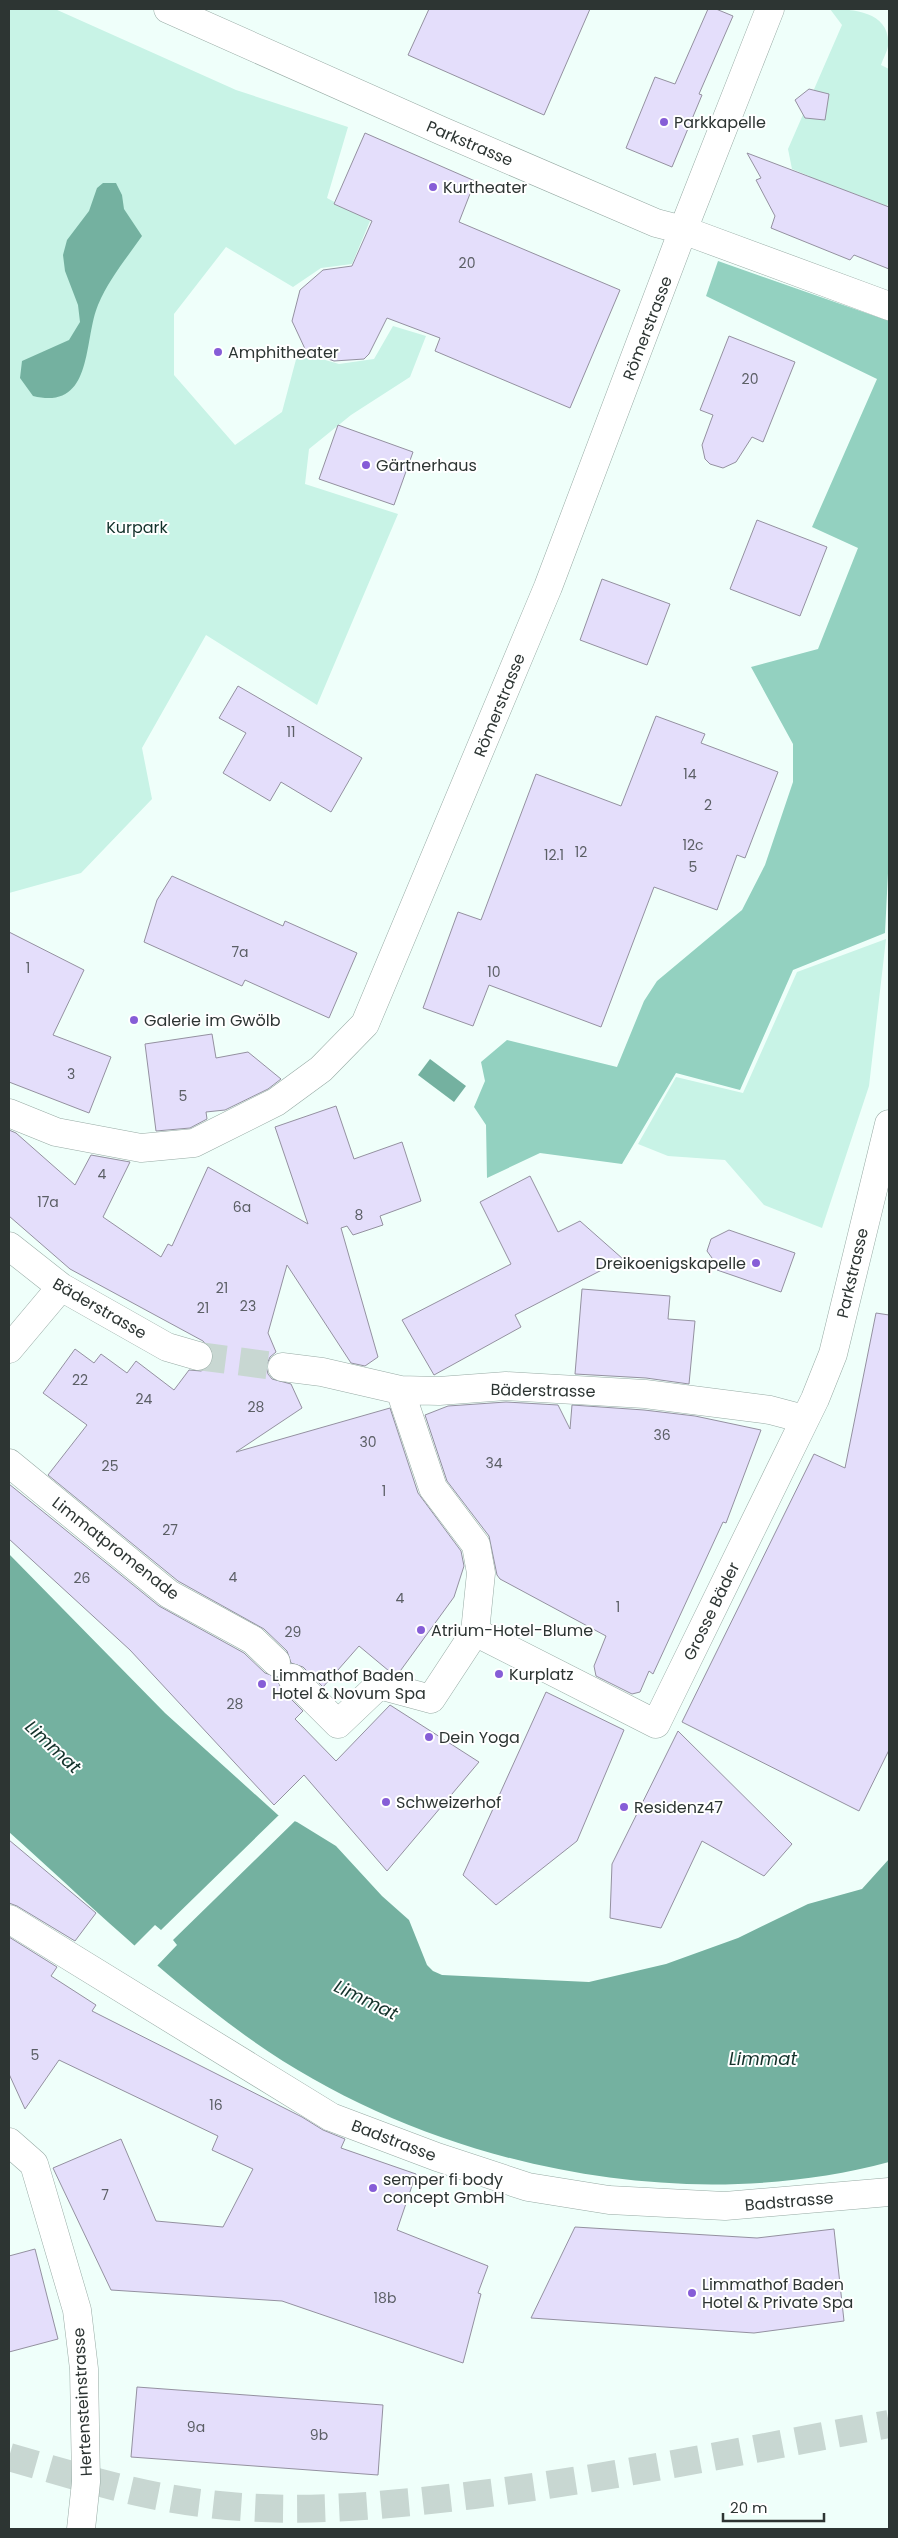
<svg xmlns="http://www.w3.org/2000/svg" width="898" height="2538" font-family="Poppins,sans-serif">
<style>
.green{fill:#c8f3e6}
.forest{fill:#93d1c0}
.water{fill:#74b1a0}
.pier{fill:#effffa}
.building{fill:#e4defb;stroke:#9491a0}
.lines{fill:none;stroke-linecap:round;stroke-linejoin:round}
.minor-tunnel{stroke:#c8d7d2;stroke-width:28;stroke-dasharray:28 14;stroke-linecap:butt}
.major-tunnel{stroke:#c8d7d2;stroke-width:28;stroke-dasharray:28 14;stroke-linecap:butt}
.minor-casing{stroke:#97aaa4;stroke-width:29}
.minor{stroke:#fff;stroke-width:28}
.poi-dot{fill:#865dd7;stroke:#fff;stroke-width:2}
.labels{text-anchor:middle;stroke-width:4;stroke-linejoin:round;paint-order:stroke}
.number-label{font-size:14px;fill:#5b5f65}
.poi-label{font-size:16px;fill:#2d3533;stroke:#fff;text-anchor:start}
.street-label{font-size:16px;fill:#2d3533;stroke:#fff}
.park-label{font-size:16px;fill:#12312a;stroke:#fff}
.water-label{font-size:18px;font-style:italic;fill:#14322b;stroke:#fff}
</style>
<rect width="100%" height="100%" fill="#effffa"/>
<!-- green -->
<path class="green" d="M9,9H55L236,90L348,127L327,198L370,221L352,264L321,268L293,287L226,247L174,314V375L235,445L282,412L298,352L339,364L374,359L393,326L426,336L410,377L351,415L309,449L305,484L398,514L317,705L206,635L142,748L152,799L81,873L9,893Z
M830,9C854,9 891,12 888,46C887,52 883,59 881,65L889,69V200L887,206L850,192L808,182L809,176L792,169L788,149L842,25Z
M886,939L869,1086L822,1228L764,1205L725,1160L668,1156L638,1144L676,1077L743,1093L797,972Z"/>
<!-- forest -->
<path class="forest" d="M718,261L889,321V853L885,933L793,970L740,1090L676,1073L622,1164L540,1153L487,1178L486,1125L474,1107L485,1081L481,1062L507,1040L617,1067L644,1001L657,981L742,910L765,865L793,782V744L751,667L818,649L858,548L812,527L877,379L706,296Z"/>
<!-- water -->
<path class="water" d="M103,183H116L122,195L124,209L142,236C126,259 109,279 98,305C83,341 94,411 33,396L20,378L22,361L69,340L80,322L78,305L65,271L63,255L67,240L89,211L97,188Z
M430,1059L466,1086L454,1102L418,1075Z
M9,1554L165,1713L278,1815L297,1822L336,1846L382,1896L409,1920L427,1965L433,1971L442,1975L589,1982L666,1964L738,1938L808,1904L862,1889L889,1859V2162C676,2219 424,2164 246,2036C162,1975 86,1901 9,1832Z"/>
<!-- pier -->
<path class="pier" d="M281,1813L297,1819L173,1940L177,1945L156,1967L134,1946L155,1925L161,1930Z"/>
<!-- building -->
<path class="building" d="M429,9H590L544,115L408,55Z
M708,9H716L733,16L699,94L702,95L672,167L626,148L655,77L675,84Z
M809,89L829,94L825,120L805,118L795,100Z
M365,133L475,181L459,222L620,290L570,408L435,351L440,338L387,318L369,354L364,359L334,361L306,351L292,321L300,290L323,270L352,266L372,221L334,204Z
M747,153L889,207V269L854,255L850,260L771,228L775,216L756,180L761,178Z
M729,336L795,362L763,442L752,437L736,462L723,468L710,464L705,459L702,445L713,415L700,410Z
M338,425L413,452L394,505L319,479Z
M757,520L827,547L800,616L730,589Z
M602,579L670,604L647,665L580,640Z
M238,686L362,758L331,812L281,782L270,801L223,773L246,733L219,718Z
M656,716L705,734L701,743L778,772L745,858L737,855L717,910L654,887L601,1027L489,985L473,1026L423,1008L458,912L481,920L536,774L621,806Z
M172,876L283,926L285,921L357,953L329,1018L245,980L242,986L144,942L157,900Z
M9,932L84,970L53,1035L111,1057L89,1113L9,1082Z
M212,1034L216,1058L248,1052L281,1079L268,1089L225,1110L206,1112L207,1119L190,1128L156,1131L145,1044Z
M336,1106L354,1159L402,1142L421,1201L380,1216L383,1225L353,1235L347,1226L341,1228L378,1357L365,1366L351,1363L287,1265L268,1333L276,1352L270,1357L266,1366L268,1374L272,1379L291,1384L302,1408L236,1452L390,1408L418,1493L461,1551L464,1566L454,1597L398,1674L389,1671L359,1646L323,1687L303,1667L291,1663L287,1651L264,1629L178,1581L48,1475L87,1425L43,1393L75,1349L94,1363L101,1354L127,1373L136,1361L174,1390L189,1370L201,1371L209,1367L213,1361V1353L203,1341L70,1269L9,1216V1130L16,1133L75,1185L91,1155L130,1162L103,1217L161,1257L168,1244L172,1246L208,1167L308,1224L275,1127Z
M530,1176L558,1232L580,1221L623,1259L515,1315L521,1327L434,1375L402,1320L511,1264L480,1202Z
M729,1230L795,1253L781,1292L717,1270V1265L707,1251L711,1239Z
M582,1289L670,1296L668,1319L695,1321L689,1384L646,1378L575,1374Z
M876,1313L889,1315V1750L859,1811L682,1722L814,1454L845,1468Z
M506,1402L558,1405L570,1429L572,1405L644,1410L695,1416L761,1430L726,1523L723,1522L653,1674L649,1671L640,1692L632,1694L596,1676L594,1666L606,1636L500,1579L497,1575L489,1536L447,1481L425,1415L448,1406Z
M9,1484L159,1606L244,1653L265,1673L277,1677L281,1689L303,1711L295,1719L336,1761L390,1705L479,1762L387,1871L304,1775L274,1805L130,1650L9,1539Z
M546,1692L624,1730L577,1841L496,1905L463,1875Z
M678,1731L792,1844L764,1876L702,1841L661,1928L610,1918L612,1864Z
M9,1840L96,1913L75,1941L17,1906L9,1903Z
M9,1937L57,1967L51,1976L96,2005L92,2011L302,2117L323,2130L345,2139L341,2148L416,2174L397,2230L488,2266L478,2293L481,2294L463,2363L282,2301L111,2290L53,2168L121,2139L156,2221L223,2227L253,2169L212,2150L218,2136L59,2060L25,2109L9,2074Z
M575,2227L757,2238L834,2229L844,2321L754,2333L531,2318Z
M35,2249L58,2339L9,2352V2256Z
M137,2387L383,2405L378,2475L131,2457Z"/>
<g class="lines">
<!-- minor-tunnel -->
<path class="minor-tunnel" d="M198,1356L282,1367"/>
<!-- major-tunnel -->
<path class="major-tunnel" d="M9,2457C72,2475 135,2495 201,2503C292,2515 383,2506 474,2495C613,2478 751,2449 889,2424"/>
<defs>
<path id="minor" d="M168,9L442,131L656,223L683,230L889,306
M9,1113L56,1132L125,1145L141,1148L194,1143L276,1102L321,1069L365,1024L548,587L683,230L770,9
M9,1246L61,1287L167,1347L198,1356
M9,1349L61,1287
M282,1367L322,1372L400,1390L439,1391L506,1386L645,1394L770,1410L804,1419
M400,1390L433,1488L476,1545L481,1573L475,1632L656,1724L815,1399L833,1354L889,1124
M9,1463L169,1594L253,1640L276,1662
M292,1678L338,1724L379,1685L431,1699L475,1632
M9,1919L331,2117L437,2157L528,2187L609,2200L725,2206L889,2192
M9,2142L34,2164L77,2310L84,2369L85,2425L86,2482L81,2529"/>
</defs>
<!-- minor casing -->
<use href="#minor" class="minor-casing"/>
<!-- minor -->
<use href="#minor" class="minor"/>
</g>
<!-- markers -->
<g class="poi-dot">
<circle cx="664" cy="122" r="5"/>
<circle cx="433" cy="187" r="5"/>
<circle cx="218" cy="352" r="5"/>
<circle cx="366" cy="465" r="5"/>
<circle cx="134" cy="1020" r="5"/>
<circle cx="756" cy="1263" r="5"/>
<circle cx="421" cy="1630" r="5"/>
<circle cx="499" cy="1674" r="5"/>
<circle cx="262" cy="1684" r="5"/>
<circle cx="429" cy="1737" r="5"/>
<circle cx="386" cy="1802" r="5"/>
<circle cx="624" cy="1807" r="5"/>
<circle cx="373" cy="2188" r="5"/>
<circle cx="692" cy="2293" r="5"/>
</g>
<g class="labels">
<!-- number labels -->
<g class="number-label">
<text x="467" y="268">20</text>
<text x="750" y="384">20</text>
<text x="291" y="737">11</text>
<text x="690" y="779">14</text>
<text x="708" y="810">2</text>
<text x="693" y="850">12c</text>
<text x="581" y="857">12</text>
<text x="554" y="860">12.1</text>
<text x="693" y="872">5</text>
<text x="240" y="957">7a</text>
<text x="28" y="973">1</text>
<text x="494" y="977">10</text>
<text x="71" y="1079">3</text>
<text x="183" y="1101">5</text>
<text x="102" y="1179">4</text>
<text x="48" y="1207">17a</text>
<text x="242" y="1212">6a</text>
<text x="359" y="1220">8</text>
<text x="222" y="1293">21</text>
<text x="248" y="1311">23</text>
<text x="203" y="1313">21</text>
<text x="80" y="1385">22</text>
<text x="144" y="1404">24</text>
<text x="256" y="1412">28</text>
<text x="662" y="1440">36</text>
<text x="368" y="1447">30</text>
<text x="494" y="1468">34</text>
<text x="110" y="1471">25</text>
<text x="384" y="1496">1</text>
<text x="170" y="1535">27</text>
<text x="233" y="1582">4</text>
<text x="82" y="1583">26</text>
<text x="400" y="1603">4</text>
<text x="618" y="1612">1</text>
<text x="293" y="1637">29</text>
<text x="235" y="1709">28</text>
<text x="35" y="2060">5</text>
<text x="216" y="2110">16</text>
<text x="105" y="2200">7</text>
<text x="385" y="2303">18b</text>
<text x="196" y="2432">9a</text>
<text x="319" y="2440">9b</text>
</g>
<!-- poi labels -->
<g class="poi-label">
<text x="674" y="128">Parkkapelle</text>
<text x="443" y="193">Kurtheater</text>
<text x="228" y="358">Amphitheater</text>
<text x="376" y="471">Gärtnerhaus</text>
<text x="144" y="1026">Galerie im Gwölb</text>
<text x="746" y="1269" text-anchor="end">Dreikoenigskapelle</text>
<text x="431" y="1636">Atrium-Hotel-Blume</text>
<text x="509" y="1680">Kurplatz</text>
<text x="272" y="1681">Limmathof Baden<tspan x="272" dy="18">Hotel &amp; Novum Spa</tspan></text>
<text x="439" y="1743">Dein Yoga</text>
<text x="396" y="1808">Schweizerhof</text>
<text x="634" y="1813">Residenz47</text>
<text x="383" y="2185">semper fi body<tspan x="383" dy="18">concept GmbH</tspan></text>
<text x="702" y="2290">Limmathof Baden<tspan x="702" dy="18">Hotel &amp; Private Spa</tspan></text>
</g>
<!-- street labels -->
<g class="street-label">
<text transform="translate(470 143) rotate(23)" y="6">Parkstrasse</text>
<text transform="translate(647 328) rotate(-69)" y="6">Römerstrasse</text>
<text transform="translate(499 705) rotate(-68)" y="6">Römerstrasse</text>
<text transform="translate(852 1273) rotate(-77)" y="6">Parkstrasse</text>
<text transform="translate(100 1308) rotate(30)" y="6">Bäderstrasse</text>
<text transform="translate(543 1390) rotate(1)" y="6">Bäderstrasse</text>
<text transform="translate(116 1548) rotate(38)" y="6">Limmatpromenade</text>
<text transform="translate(711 1611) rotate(-64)" y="6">Grosse Bäder</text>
<text transform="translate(394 2140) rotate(21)" y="6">Badstrasse</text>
<text transform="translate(789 2201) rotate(-5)" y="6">Badstrasse</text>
<text transform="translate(82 2402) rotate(-93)" y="6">Hertensteinstrasse</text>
</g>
<!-- park labels -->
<g class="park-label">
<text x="137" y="533">Kurpark</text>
</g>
<!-- water labels -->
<g class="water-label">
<text transform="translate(53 1747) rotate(43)" y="6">Limmat</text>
<text transform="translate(366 2000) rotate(26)" y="6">Limmat</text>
<text x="763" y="2065">Limmat</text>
</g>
</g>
<!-- border -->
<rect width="898" height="2538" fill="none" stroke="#2d3533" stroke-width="20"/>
<!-- scale -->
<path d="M723 2513v8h101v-8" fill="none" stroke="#2d3533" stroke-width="2.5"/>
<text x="730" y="2513" font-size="15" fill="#2d3533" stroke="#ffffff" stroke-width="4" paint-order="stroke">20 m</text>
</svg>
